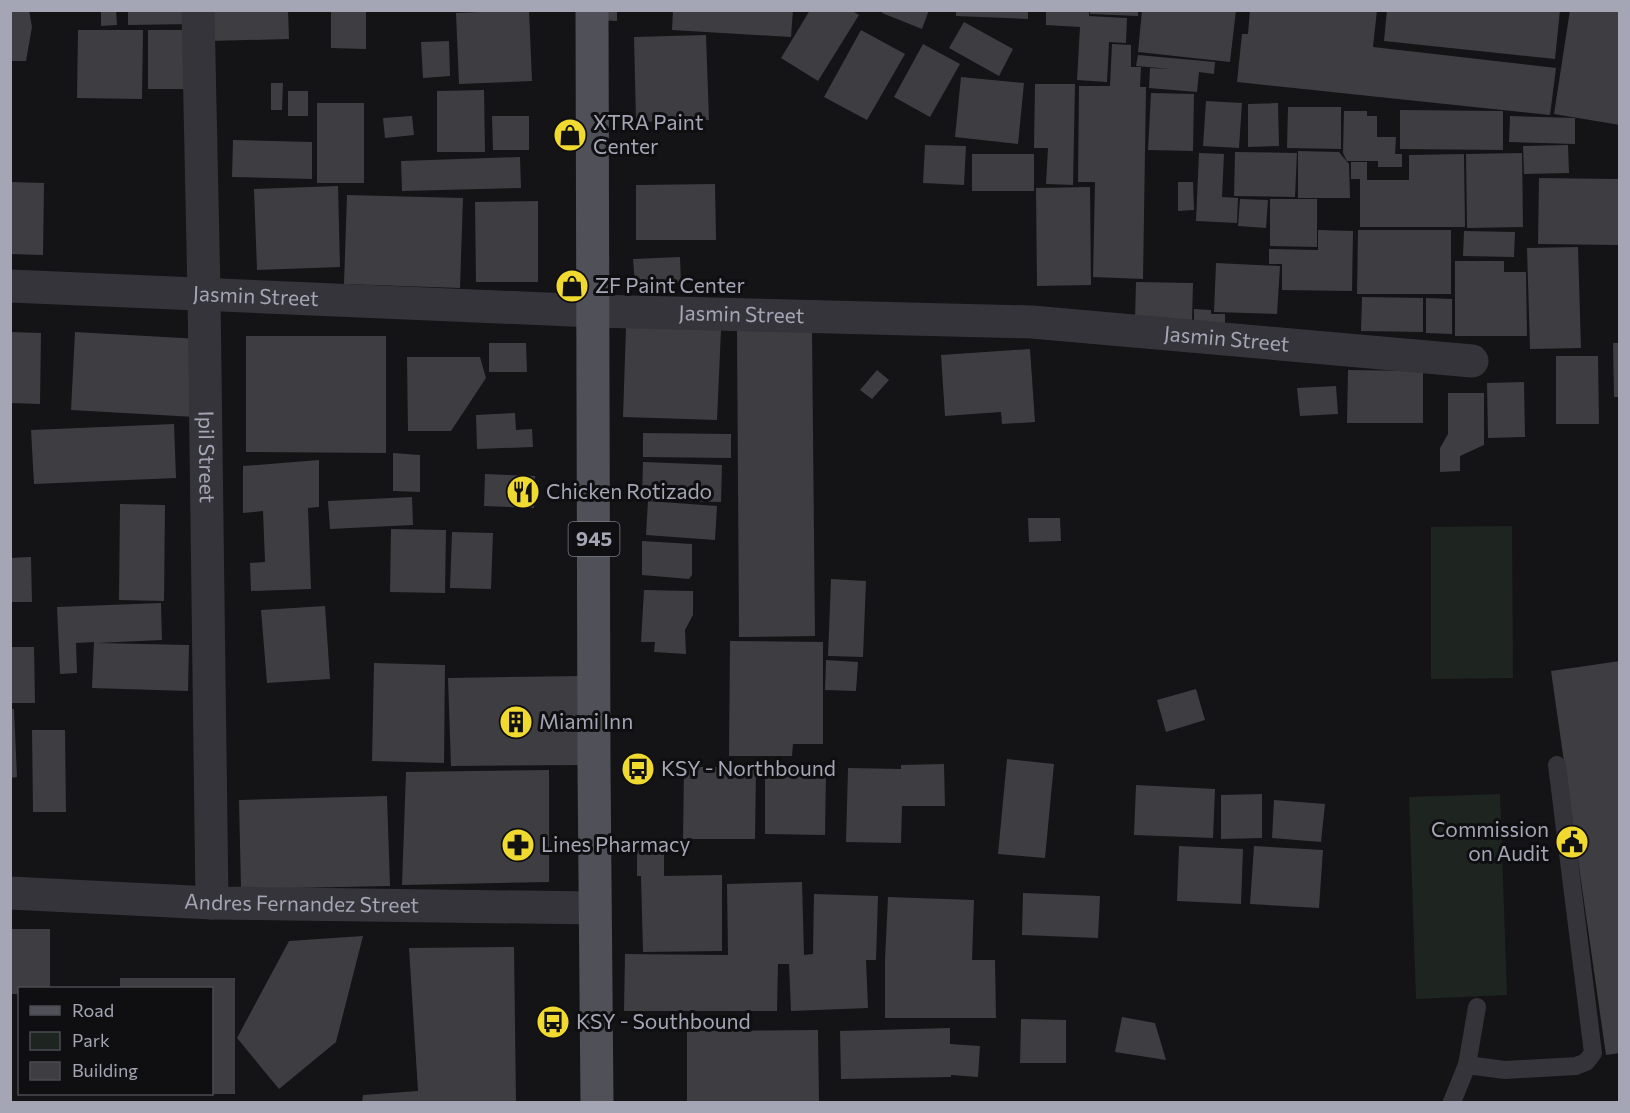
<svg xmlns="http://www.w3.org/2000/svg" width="1630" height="1113" font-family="Commissioner,sans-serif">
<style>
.green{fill:#1e2520}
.building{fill:#3e3d42}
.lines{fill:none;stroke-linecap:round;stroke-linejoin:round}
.service{stroke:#35343a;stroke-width:18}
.minor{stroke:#35343a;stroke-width:33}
.primary{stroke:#505059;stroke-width:33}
.labels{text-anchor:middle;stroke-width:6;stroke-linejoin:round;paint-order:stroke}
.shield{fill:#0f0e10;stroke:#787884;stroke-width:1.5}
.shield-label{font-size:20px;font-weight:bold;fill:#a5a6b5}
.poi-label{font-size:21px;fill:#a5a6b5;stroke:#0f0e10;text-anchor:start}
.street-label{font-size:21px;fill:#a5a6b5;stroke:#0f0e10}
</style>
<rect width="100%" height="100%" fill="#141315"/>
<!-- green -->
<path class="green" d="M1512,526L1513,678L1431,679V527Z
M1500,794L1507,995L1416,999L1409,797Z"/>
<!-- building -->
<path class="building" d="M10,10H29L32,27L26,61H10Z
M101,10H116L117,25L101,26Z
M128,10H192V24L128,25Z
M209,10H288L289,39L209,41Z
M331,10H366V49L331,48Z
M529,10L532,81L459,84L456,13Z
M595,10H617V21L594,20Z
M673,10H793L791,37L672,30Z
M810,10H851L859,15L818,81L781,58Z
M883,10H929L922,29L882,13Z
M956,10H1028V19L956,16Z
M1046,10H1089V16L1127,18L1126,43L1109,42L1107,82L1077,80L1080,27L1046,25Z
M1090,10H1138V16L1090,14Z
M1142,10H1236L1230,62L1138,52Z
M1250,10H1377L1373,47L1556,68L1550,115L1237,82L1242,34H1248Z
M1387,10H1560L1555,59L1384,41Z
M1570,10H1620V125L1554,114Z
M964,22L1013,49L999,76L949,48Z
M78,30H143L142,99L77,98Z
M148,30H189V89H148Z
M861,30L905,54L867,120L824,97Z
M706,35L709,120L636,122L634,37Z
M449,41L450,76L423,78L421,42Z
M923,44L960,64L930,117L894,97Z
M1112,44L1131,45V67H1141L1140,87H1146L1143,279L1093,277L1095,182H1078L1079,86H1110Z
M1138,55L1215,62L1214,74L1199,72L1197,92L1149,88L1150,68L1171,69L1136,66Z
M961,77L1024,83L1018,144L955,137Z
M271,83H283L282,110H271Z
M1035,84H1075L1073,185L1046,184L1048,148H1034Z
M484,90L485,152H437V91Z
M288,91H308V116H288Z
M1151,93L1194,94L1193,151L1148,150Z
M1206,101L1242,103L1239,148L1203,146Z
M317,103H364V183H317Z
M1278,103L1279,146L1248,147V104Z
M1288,107H1341V149L1287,148Z
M1400,110L1503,111V150L1400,149Z
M1344,111H1367V116H1377V137H1396L1395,154H1402V167H1378V161H1347L1343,153Z
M412,116L414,135L385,138L383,118Z
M492,116H529V150H493Z
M1510,116L1575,118V144L1509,142Z
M233,140L312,142V179L232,177Z
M925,145L966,146L964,185L923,183Z
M1568,145L1569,173L1524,174L1523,146Z
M1298,151L1339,152L1349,164L1350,198H1298Z
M1235,152L1297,153L1295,197L1234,196Z
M1199,153L1224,154L1222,197L1238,198L1237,223L1196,221Z
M1522,153L1523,227L1467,228L1466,154Z
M972,154H1034V191H972Z
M1464,154L1465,227H1360V179H1351V162H1367V180H1409V155Z
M520,157L521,188L402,191L401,161Z
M1539,178L1620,179V245L1538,244Z
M10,182L44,183L43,255L10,254Z
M1178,182H1193L1194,210L1178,211Z
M715,184L716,240H636V185Z
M338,186L340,267L257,270L254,189Z
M1090,187L1091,285L1037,286L1036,188Z
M347,195L463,198L460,288L344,284Z
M1240,199L1268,200L1266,228L1238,226Z
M1270,199H1317V247L1270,246Z
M538,201V282H476L475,202Z
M1318,230L1353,231L1352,291L1282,290V264H1269V249L1318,250Z
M1358,230H1451V294H1357Z
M1464,231L1515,232L1514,257L1463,256Z
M1578,247L1581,348L1530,349L1527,248Z
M680,257L681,283L635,285L633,259Z
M1455,261H1504V272H1526L1527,336H1455Z
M1216,263L1280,266L1277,314L1214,312Z
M1136,282L1193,283L1192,321L1135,320Z
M1362,297L1423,298V332L1361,331Z
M1426,298L1452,299V334L1426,333Z
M1194,309L1211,310V314H1225V323H1194Z
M626,327L721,330L717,420L623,417Z
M812,330L815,636L739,637L737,331Z
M10,332L41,333L40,404L10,403Z
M75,332L200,339L195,417L71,410Z
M246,336H386V453L246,452Z
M489,343H526L527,372H489Z
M1613,343H1620V397H1614Z
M1030,349L1035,422L1002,424L1001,412L945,416L941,355Z
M1556,356H1598L1599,424H1556Z
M407,357H480L486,378L451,431H408Z
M877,370L889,380L872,399L860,390Z
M1348,370L1423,371V423H1347Z
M1524,382L1525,437L1488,438L1487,383Z
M1336,386L1338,414L1300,416L1297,388Z
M1448,393H1484V445L1460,456V471L1440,472V448L1448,434Z
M515,413L516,430L532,429L533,447L477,449L476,415Z
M174,424L176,478L34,484L31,430Z
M643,433L731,434V458L643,457Z
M393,453L420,455V492L393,491Z
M319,460V507L308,508L311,589L251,591L250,563L265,562L263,511L243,513V466Z
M643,462L722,465L721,502L642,500Z
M485,474L535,476L534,508L484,506Z
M412,497L413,525L330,529L328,501Z
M648,501L717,506L715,540L646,535Z
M120,504L165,505L164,601L119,600Z
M1028,518H1060L1061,541L1029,542Z
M391,529L446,530L445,593L390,592Z
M452,532L493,533L491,589L450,588Z
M642,541L692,544V575L689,579L642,575Z
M31,557L32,602H10V558Z
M831,579L866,581L863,657L828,656Z
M644,590L693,591V615L685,630L686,654L654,652L655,642H641Z
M161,603L162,640L97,643L189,645L188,691L92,688L94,642L76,643L77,673L60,674L57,607Z
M325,606L330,679L267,683L261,610Z
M730,641L823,642V744H793L792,756H729Z
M10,647H34L35,703H10Z
M826,660L858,662L856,691L825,690Z
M1620,661V1053L1606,1055L1551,671Z
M374,663L445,665L444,763L372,761Z
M583,676L584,765L451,766L448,678Z
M1196,689L1205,720L1166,732L1157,700Z
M10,709H14L17,777L10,778Z
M32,730H65L66,812H33Z
M1007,759L1054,764L1045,858L998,854Z
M944,764L945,806H902L901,843L846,842L848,768L901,769V765Z
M684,767H756L755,839H683Z
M765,769L826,770L825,835L765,834Z
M549,770V882L402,885L406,772Z
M1136,785L1215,789L1213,838L1134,835Z
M1262,794V838L1221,839V795Z
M387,796L390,886L241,889L239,800Z
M1274,800L1325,804L1321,842L1272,838Z
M1179,846L1243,849L1241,904L1177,901Z
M1254,846L1323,850L1319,908L1250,904Z
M637,850H664V876L722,875V951L643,952L641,876H637Z
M802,882L804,955L813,954L814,894L878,896L876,960H866L868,1008L791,1011L789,964H778L777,1011H624L625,954L728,955L727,884Z
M1023,893L1100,896L1098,938L1022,935Z
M888,897L974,900L972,960H995L996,1018H885V960Z
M10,929H50V988H20V994H10Z
M363,936L336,1042L279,1089L237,1038L289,941Z
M514,947L516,1102H362L363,1095L418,1091L409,948Z
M120,978H235V1094H212V988H120Z
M1122,1017L1155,1023L1166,1060L1115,1052Z
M1021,1019L1066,1020V1063H1020Z
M950,1028V1044L980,1046L978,1077L951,1075V1077L841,1079L840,1031Z
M818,1030L819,1102H687V1031Z"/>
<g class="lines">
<!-- service -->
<path class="service" d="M1467,1065L1505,1070L1576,1066L1586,1062L1593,1053L1557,765
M1452,1102L1467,1065L1477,1007"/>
<!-- minor -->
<g class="minor">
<path id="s1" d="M198,10L204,294L212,903"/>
<path id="s2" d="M10,286L593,311L1032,322L1472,361"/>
<path id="s3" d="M10,893L212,903L595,908"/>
</g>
<!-- primary -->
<path class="primary" d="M592,10L594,767L597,1102"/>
</g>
<!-- icons -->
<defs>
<symbol id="shop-disc" viewBox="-11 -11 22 22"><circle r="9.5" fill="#f1da2f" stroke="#0f0e10"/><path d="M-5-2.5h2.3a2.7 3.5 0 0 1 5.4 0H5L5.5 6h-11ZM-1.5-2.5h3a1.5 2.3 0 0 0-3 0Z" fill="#111"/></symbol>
<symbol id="restaurant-disc" viewBox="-11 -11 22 22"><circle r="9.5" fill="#f1da2f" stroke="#0f0e10"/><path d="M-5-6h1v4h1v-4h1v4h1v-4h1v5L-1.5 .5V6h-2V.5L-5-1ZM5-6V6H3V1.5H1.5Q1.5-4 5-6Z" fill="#111"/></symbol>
<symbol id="building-disc" viewBox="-11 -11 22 22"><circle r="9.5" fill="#f1da2f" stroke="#0f0e10"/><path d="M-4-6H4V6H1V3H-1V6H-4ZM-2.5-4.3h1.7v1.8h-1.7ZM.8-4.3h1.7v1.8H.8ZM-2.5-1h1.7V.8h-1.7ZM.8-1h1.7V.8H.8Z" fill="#111"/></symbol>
<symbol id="bus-disc" viewBox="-11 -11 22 22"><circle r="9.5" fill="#f1da2f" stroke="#0f0e10"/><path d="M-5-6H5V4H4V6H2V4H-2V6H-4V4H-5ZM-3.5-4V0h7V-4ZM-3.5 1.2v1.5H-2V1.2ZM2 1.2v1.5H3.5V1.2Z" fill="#111"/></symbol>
<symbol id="civic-disc" viewBox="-11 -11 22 22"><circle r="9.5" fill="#f1da2f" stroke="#0f0e10"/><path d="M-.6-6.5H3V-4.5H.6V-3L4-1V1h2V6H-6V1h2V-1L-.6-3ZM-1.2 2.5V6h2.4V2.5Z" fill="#111"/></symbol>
<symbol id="pharmacy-disc" viewBox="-11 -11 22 22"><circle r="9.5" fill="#f1da2f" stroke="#0f0e10"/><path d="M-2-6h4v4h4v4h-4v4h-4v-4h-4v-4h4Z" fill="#111"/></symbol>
</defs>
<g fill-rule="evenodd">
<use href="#shop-disc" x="551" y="116" width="38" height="38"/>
<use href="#shop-disc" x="553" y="267" width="38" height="38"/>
<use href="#restaurant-disc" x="504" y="473" width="38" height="38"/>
<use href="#building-disc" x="497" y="703" width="38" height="38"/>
<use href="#bus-disc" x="619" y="750" width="38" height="38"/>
<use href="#civic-disc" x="1553" y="823" width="38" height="38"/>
<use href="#pharmacy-disc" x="499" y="826" width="38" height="38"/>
<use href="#bus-disc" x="534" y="1003" width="38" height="38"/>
</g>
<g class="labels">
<!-- shield labels -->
<rect class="shield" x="568.5" y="522" width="51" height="34" rx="4.5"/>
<g class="shield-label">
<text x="594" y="546">945</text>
</g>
<!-- poi labels -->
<g class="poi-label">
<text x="593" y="130">XTRA Paint<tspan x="593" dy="24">Center</tspan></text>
<text x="595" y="293">ZF Paint Center</text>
<text x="546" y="499">Chicken Rotizado</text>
<text x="539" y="729">Miami Inn</text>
<text x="661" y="776">KSY - Northbound</text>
<text x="1549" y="837" text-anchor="end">Commission<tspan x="1549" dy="24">on Audit</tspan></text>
<text x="541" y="852">Lines Pharmacy</text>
<text x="576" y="1029">KSY - Southbound</text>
</g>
<!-- street labels -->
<g class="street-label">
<text dy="7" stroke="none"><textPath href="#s2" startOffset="246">Jasmin Street</textPath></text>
<text dy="7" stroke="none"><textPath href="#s2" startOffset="732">Jasmin Street</textPath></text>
<text dy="7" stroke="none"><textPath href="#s2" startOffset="1218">Jasmin Street</textPath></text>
<text dy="7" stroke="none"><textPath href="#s1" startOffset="447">Ipil Street</textPath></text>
<text dy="7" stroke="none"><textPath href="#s3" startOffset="292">Andres Fernandez Street</textPath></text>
</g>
</g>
<!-- border -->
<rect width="1630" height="1113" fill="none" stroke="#a5a6b5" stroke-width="24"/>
<!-- legend -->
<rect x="18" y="987" width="195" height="108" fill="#0f0e10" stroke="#4b4b52" stroke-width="1.5"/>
<rect x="30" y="1006" width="30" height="9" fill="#505059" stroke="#4b4b52" stroke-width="1.5"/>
<text x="72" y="1017" font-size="18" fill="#a5a6b5">Road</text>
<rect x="30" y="1032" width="30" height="18" fill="#1e2520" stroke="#4b4b52" stroke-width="1.5"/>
<text x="72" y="1047" font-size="18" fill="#a5a6b5">Park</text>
<rect x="30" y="1062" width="30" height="18" fill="#3e3d42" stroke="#4b4b52" stroke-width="1.5"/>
<text x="72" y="1077" font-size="18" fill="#a5a6b5">Building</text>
</svg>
